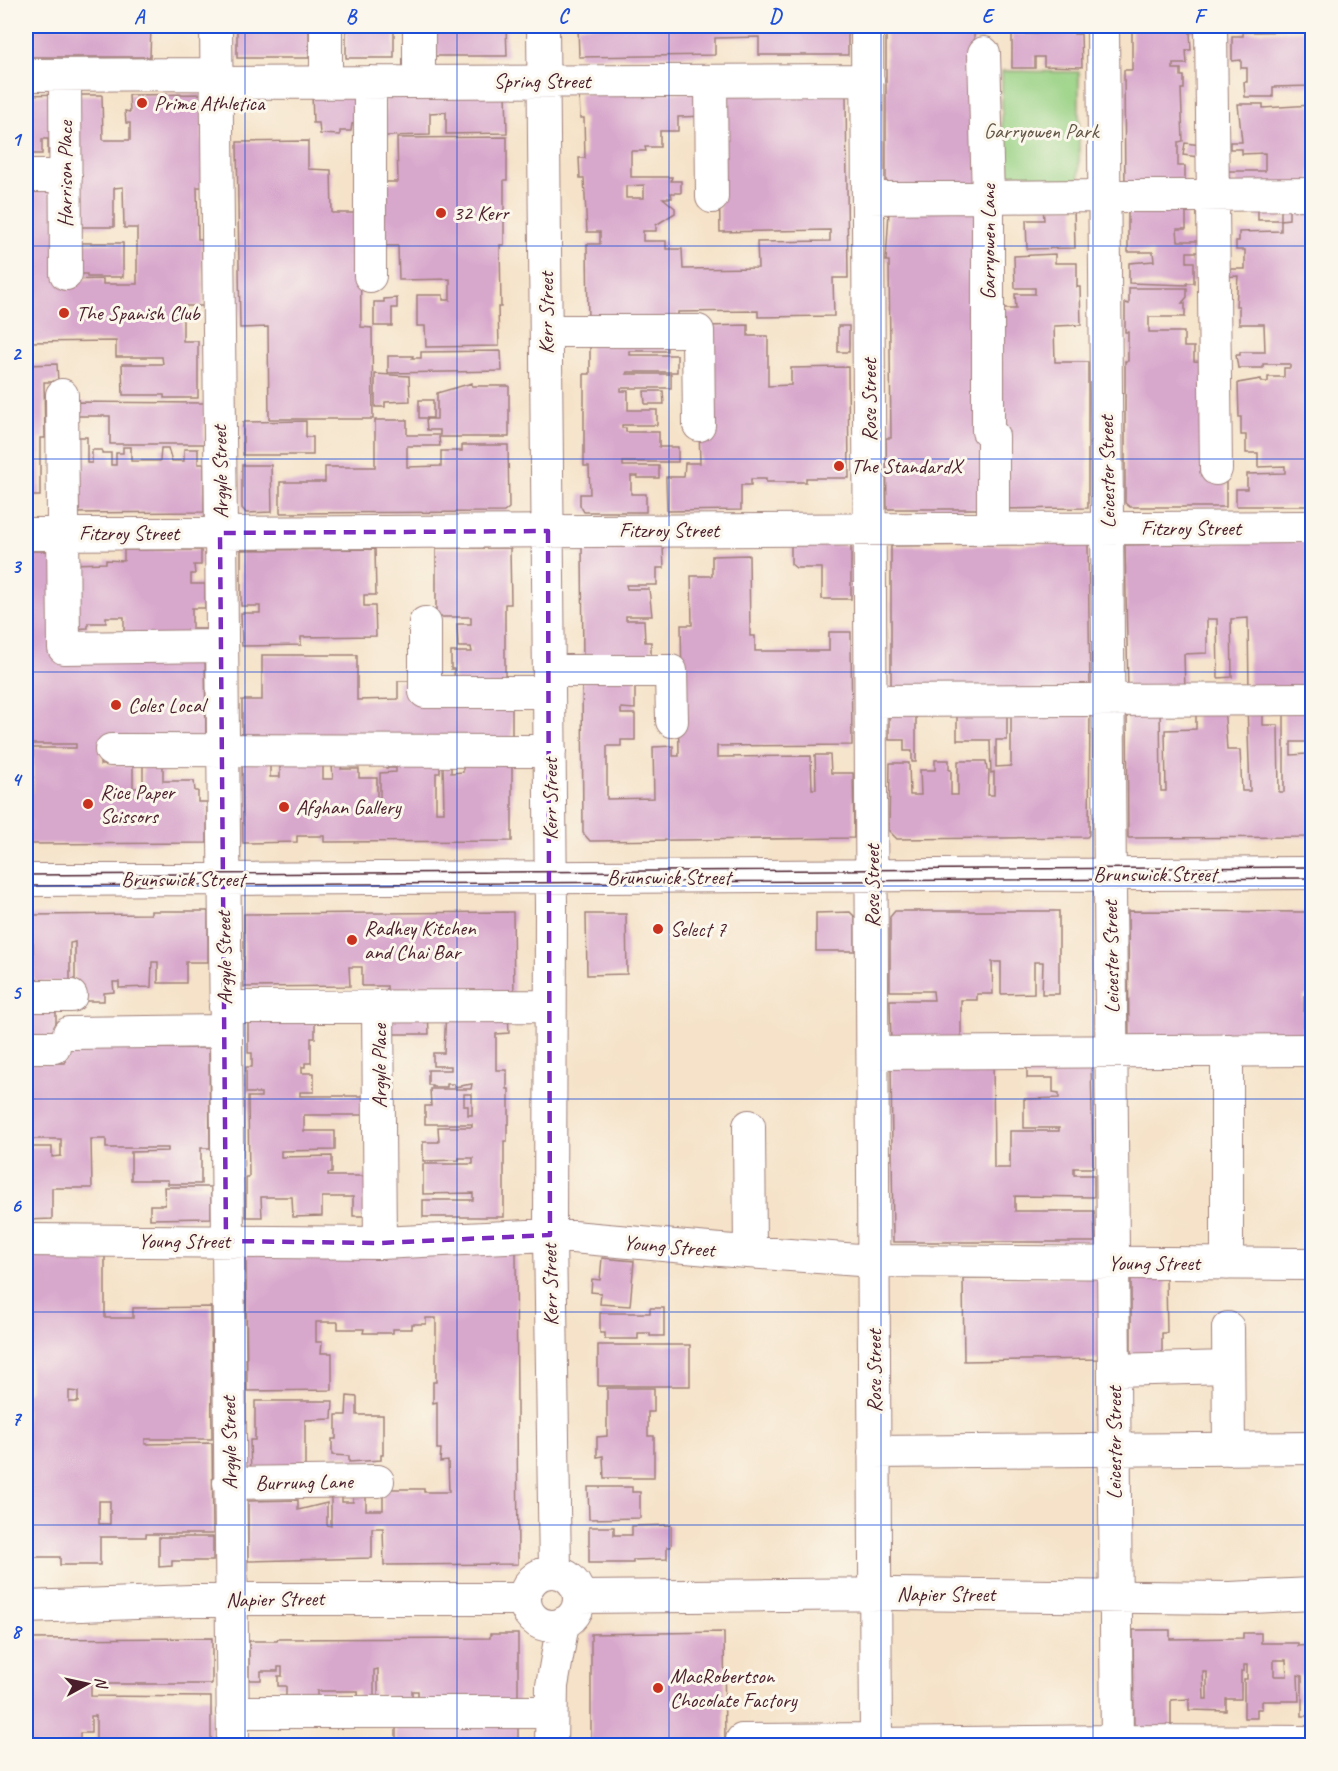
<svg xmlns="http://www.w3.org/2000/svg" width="1338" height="1771" font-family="Caveat,sans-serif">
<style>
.green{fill:#9ad285;stroke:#727858;stroke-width:1.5}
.building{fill:#d8a7cc;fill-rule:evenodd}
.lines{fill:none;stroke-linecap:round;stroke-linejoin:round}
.minor-casing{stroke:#a0807a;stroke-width:34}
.minor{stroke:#fff;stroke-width:32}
.tram{stroke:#4a1f2b;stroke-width:1.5}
.marked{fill:none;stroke:#7b2cbf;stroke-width:4.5;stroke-dasharray:12 8;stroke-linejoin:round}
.grid{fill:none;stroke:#1d4ed8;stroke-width:1.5;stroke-opacity:0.55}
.poi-dot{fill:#c8321e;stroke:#fbf7ec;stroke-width:2}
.labels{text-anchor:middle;stroke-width:6;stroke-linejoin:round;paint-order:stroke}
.street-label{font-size:21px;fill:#4a1f2b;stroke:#fbf7ec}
.poi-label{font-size:21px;fill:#4a1f2b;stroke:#fbf7ec;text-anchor:start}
.park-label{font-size:21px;fill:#625546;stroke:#fbf7ec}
.neatline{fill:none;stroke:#1d4ed8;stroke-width:2}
.grid-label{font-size:20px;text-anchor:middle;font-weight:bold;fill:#1d4ed8}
</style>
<rect width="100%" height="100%" fill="#fbf7ec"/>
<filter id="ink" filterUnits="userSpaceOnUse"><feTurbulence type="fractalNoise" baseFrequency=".0167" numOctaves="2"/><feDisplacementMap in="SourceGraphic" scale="12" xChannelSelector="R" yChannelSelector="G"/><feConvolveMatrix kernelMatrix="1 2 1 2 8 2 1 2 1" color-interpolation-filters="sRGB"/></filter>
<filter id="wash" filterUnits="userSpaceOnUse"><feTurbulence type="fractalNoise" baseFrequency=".008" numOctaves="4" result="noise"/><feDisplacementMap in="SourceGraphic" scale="24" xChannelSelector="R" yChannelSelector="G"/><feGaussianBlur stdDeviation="1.35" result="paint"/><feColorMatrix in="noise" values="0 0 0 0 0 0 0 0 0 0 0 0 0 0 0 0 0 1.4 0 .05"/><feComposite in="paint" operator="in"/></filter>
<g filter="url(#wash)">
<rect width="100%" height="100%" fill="#f5e2c8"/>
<!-- green -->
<path class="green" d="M1002,71L1079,72V191L1002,190Z"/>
<g id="blocks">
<!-- building -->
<path class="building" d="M26,26H151L150,57H26Z
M237,26H312V31H309V58H237Z
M346,26H394V58H346Z
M430,26H506L507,56H431Z
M578,26H848V55H759V37L715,38V55L579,57Z
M886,26H986V34H974L975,145L980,193L886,194Z
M1037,26H1074V34H1081L1082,67L1044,66V57H1035V68H1012V34H1037Z
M1132,26H1204L1205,31L1190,32L1191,50H1186L1187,64H1173V69H1181V76H1184V89H1181L1183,141L1178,142V166H1185V181L1125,191L1124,70H1132Z
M1312,31V86L1273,87V97H1245L1244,82H1247V68H1241V60L1232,61V36H1243V32Z
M358,91V123L352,124L351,131H340V135L320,134L319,123H313L312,92Z
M506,92L507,133L446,134V112L430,113V135L385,136V94Z
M707,92V116L678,117V131H660V147H645L646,151H631V177H672L671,181H681V193H671L672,198H663L675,208V213L656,225V231H643V241H666V249H682L683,269L758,268L757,242L830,241V230L720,232L718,94H846L848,278H833L834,316L758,317V311L678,312V325L588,326L587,244H600V232H587L584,178H580L579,158H585L584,118H580L579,94ZM644,185V198H626V186Z
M61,94L62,154H48V139H42V154H26V95Z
M202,94L203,187H197L198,239H202L203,306H183V341H198V398H164V395H123L122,364H163L162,357H116V341L26,342V185L61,184L62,280L103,279V284H137V228H124L123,187L114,188V227H74L73,95H102L103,140H130V123H126L125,111L130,112L129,95Z
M1238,104H1263V108L1312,105V170H1310V190L1237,191V179H1233V190L1219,171H1265V153L1242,154V149H1230V142H1242Z
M507,137V180H504V245H500L501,307H498L499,346L426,347L425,326H417V295H443V300H450V279L399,280L398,246H379L378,182H398L397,138Z
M308,141V169L331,170L332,213H360L361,327L372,328L373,419H269L268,327L240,328L237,142Z
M1185,143L1201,145L1199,157L1183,155Z
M1289,201H1312V506H1236V489H1247V474L1285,473V466L1258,467V453H1246V435H1241V417H1239L1238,383L1261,379V382H1268V377H1284V368H1290V364H1263V368H1238L1236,355H1240V352H1265L1264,324H1239V306H1236L1238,276L1220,277V269H1245V250H1236V241H1239V232L1281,231V220L1289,219Z
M1258,202H1281V220H1258Z
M1128,203H1186V229H1177L1178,241H1206V252H1187V262H1194V283H1187V285L1129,283V263L1154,261L1153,252H1128Z
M1074,206L1075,248L1027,249L1026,220H1044L1043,207Z
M979,207L990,509H887L886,438H891L889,261H886L889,212Z
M73,243H123V277H87V274H73Z
M1055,254V263H1077V287H1080L1081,325L1054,326L1055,362H1088V508L995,509L1003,309H1016L1015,294H1035V288H1015L1014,256Z
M1129,288H1187V297L1182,303H1185V317H1149V332H1184V347H1194V361L1209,362L1226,472V507H1130L1125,503V361H1128V332H1125V303L1129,304Z
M397,298V308H392V326H374V302H384V299Z
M748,325V336H768V386L791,385V368L848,367L849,478H806V482H766V479H751V485H741V510L667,511L666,477H684L685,463H700L699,428L706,326Z
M838,326H849V352H838Z
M590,336H667V351H629V355H677V372H627L626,374H671V388H621V391H628V410H657V425H622V428H626V432H659V447H678V462H623V466H659V478H637L638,476H631V494H646V512H584L580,505V494H590L589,466H584V374H590Z
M501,351L502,371L388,373V356H413L412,358H421V352Z
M57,364L58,382H44L45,438H40V496H26V365Z
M375,374L409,376L410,401L385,402V407H375Z
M472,383V386H509V437H439L440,446H407V467L441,466V451H462V445H508L509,508L504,512L280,513V482H325V467H375V420H407V435H440V430H427L426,419H437V393Z
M644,391H663L664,404H645Z
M419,400H433V418H419Z
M70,402L204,403V444H110V416H70Z
M306,421V437H313V455H243V422Z
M70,437H87V463H92V450H102V453H111V465H116V453H123V447H131V461H160L161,448H168L172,461H184V449H198V464H204V512L71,513Z
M242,465H271L272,512L246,513L242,508Z
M1312,541V691L1249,692L1248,618L1231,619L1232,677L1218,678L1217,619H1207V653L1184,654L1185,690L1128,691L1125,545Z
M1088,544L1090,691L891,692V546Z
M791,545H851V599H822V568H796L791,564Z
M582,547H663L664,568H657V585H626L627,589H649L652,616H626V620H644L645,642H651V664L583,665Z
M436,548H510L511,604H505V689H455L454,669H451V652H472L471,647H458L457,624H471V617H436Z
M375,549L376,595H364V606H375L376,636L301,637V645L242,646L241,613H260V606H241V550Z
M124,550H201V565H194L195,574H191V584H205V608H192V629H205L206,641H124V617H106V623H88V628L70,629V564L106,563V560L124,561Z
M26,551H58L59,652L205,651L206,743L100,744V765H133V788H143V753L163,752V781H194L195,791H198V802H207V843L26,844V792H33V748H76V744H26Z
M749,555L750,636H755V651H829V632H851L852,745L717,746V757L811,756L812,789H816L815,755H830L831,773H853L854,838L590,841L583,833L582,676H635V709L621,708V714H635V740H621V746H607V799L654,798L653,747L673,746V756H679L678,682H682L681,625H692L691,576H712V556Z
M262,655H357V700L398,699V681H418L512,699V745L242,746V700H262Z
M1312,703V837L1128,838L1127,706L1160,705L1161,791H1166L1165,730L1196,729V704H1224L1227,750H1240L1242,791H1250L1247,705H1263V725H1278L1279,792H1284V704ZM1291,742H1307V754L1291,755Z
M1011,705L1090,706L1089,835L1087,837L897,839L889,831L890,763H909L910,795H921L920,770H935V760H949V770H951V795H958V761H986L987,770H989L988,795H994V772L991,773L990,740H957V706H1007V740H996V767L1011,766Z
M889,706H916V762H912V751H904V740H889Z
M512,754V841L324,842V836H297V842L243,843L242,758H270V777H280V758H323V779H333L332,765H342L341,769H359V778H377V799H380V773L396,772V768H386L385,755L440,761V773H436V812H444L443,766H451V773L463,772V755Z
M151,911H208V962H186V983H158V962H152L151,987L119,988V982H113L114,992L104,993V1001H75V942L70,943V982H33V943H28V991H26V915L151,914Z
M895,911H1059V994H1042L1043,962H1034V993L1001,994V962H992L993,994H977V1000H961V1046H891L890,1000H934L933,991H890V917Z
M1128,911L1312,912V996H1304V1041L1129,1043Z
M513,912L514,1000L387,1001V986H362V967H349L350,986L244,987V914Z
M850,912L855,917V951H816V913Z
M586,914H626L627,974L587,975Z
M26,1002H56V1040H26Z
M446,1010H508L509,1033L496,1034V1070H507V1089H509V1124H507V1141H504V1217H423V1200H473V1193L423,1194V1164H473V1158H459V1160L423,1161V1142H439L438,1127H472V1124H425V1106H431L430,1089H471L472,1084L454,1087V1084H447V1087H432V1085H428V1070H451V1066H433V1053H444ZM464,1094H472V1115H468V1106H464Z
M390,1011H428L429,1034H390Z
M248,1017H315V1038H311V1063H305V1067H302V1073H314V1092H300V1096H367L368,1115H304V1131H335V1150L281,1151V1157L332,1156V1173H328V1176H368V1216H353V1197H322V1216L293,1217L292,1197H261L262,1217H246V1177H249L248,1097H261V1093H246V1067H252V1053H248Z
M103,1038H125V1048H209L210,1148H201V1184H168V1180H131V1152L168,1151V1148H106V1139H91L92,1188H52V1219L26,1220V1147H52V1157L61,1156V1139H26V1063H65V1049L104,1048Z
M993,1058L994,1168H1010V1131H1059V1128H1024V1099L1059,1098V1093L1053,1092V1078H1027V1058H1091L1093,1168H1074V1175H1094V1197L1015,1196V1211H1094L1095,1242H893L891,1060Z
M164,1187H211V1218L150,1219V1205H165Z
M516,1252L518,1564L384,1565L383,1528H372V1558L248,1561V1501L298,1500V1510L327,1503V1525L331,1526V1484H342V1502H353V1484H366V1510H383V1489H424V1492H449L448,1461L440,1462L441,1449H437V1402L433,1403V1382H436V1318H426V1324H412V1329H393V1333H363L364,1329H338V1322H316V1342H322L321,1353H332V1390L247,1391L246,1253Z
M29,1256H105V1318H133V1308L211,1307L212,1439H145V1444L212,1443L213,1534H146V1537H100V1565H60V1557H26V1392H30ZM69,1391L78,1392V1402H69ZM99,1501H110V1524H99Z
M602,1258L634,1261L630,1306L600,1304L601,1293L591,1292L592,1279L600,1280Z
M1100,1277L1101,1359L964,1361L963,1278Z
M1131,1278H1166L1167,1333H1162V1361L1131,1362Z
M650,1308H664V1336H650V1333H638V1339H605V1333H600V1313H650Z
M598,1345H690V1386H598Z
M607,1388H654V1412H648V1436H654V1478H604L603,1456L597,1457V1437L607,1436Z
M347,1396L357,1397V1415H383V1455H381V1460L349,1462V1456L332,1455V1439H336V1415H346Z
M255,1401H333L332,1419L305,1420V1475L251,1476L250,1440H255Z
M588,1487H632V1492H640V1518L589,1519Z
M671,1525V1547H667V1559L633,1560V1563H589V1527H614V1535H632V1526Z
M159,1537H213V1561H172V1566L159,1567Z
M1133,1630H1170V1639L1243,1638V1633H1261V1643H1298V1646L1312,1645V1716H1302V1676L1298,1675L1299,1701H1262V1709H1257V1718H1244V1679H1247V1665H1244V1671H1241V1699H1226V1711L1189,1710V1699L1171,1700V1737H1134ZM1274,1660H1286L1287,1676H1274ZM1203,1672H1207V1699H1204Z
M724,1632L725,1746H591V1634Z
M490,1634H518V1706H418V1691H412V1706H389V1696H378V1669L374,1670V1707H359L358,1691H317V1699L286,1707V1686H278V1676H282V1667H278V1671H261V1680H249V1641H277L278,1639L490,1638Z
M212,1638V1684H91V1696L211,1697V1746H96V1716H91V1733H80V1746H26V1639Z
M518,1717V1746H396V1718Z"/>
</g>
</g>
<g filter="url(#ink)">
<use href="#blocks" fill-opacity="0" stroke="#a0807a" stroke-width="1.5"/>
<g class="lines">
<defs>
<path id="minor" d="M216,26L233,1746
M326,26V82
M419,26V82
M543,26L551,908L550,1235L555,1572
M867,26L876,1746
M1103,26L1117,1746
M1211,26L1216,469
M984,53L988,197V431L993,436V528
M26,75L217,74
M65,75L66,274
M711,81L712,197
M370,82V276
M217,83L868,80
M26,176H66
M868,198L1312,194
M546,331H698L699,425
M62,395L64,648L221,646
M26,534L1312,527
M425,623V692H549
M549,671H671L672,721
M871,701L1312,699
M111,750L550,751
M26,880L1312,873
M26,996H71
M378,1006L380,1243
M225,1007L550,1006
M69,1033L225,1031
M26,1047H54
M1227,1050V1264
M873,1053L1312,1050
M749,1126L750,1252
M26,1240L380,1243L550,1235L720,1250L873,1261L1312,1264
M1228,1328L1229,1449
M1114,1370L1228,1367
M874,1452L1312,1448
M229,1483L378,1481
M525 1599a27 27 0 1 1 54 0a27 27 0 1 1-54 0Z
M579,1597L893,1594L1230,1598L1312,1594
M26,1607L246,1599H525
M232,1712H551
M742,1740L876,1739
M876,1744L1117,1741L1312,1742
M551,1746L552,1686L563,1623"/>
</defs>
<!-- minor casing -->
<use href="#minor" class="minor-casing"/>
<!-- minor -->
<use href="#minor" class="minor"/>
<!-- tram -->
<path class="tram" d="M26,875L1312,867
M26,886L1312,878"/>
</g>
</g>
<!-- marked area -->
<path class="marked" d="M548,531L550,1235L380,1243L226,1241L220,533Z"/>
<!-- grid -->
<path class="grid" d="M245,26V1746M457,26V1746M669,26V1746M881,26V1746M1093,26V1746M26,246H1312M26,459H1312M26,672H1312M26,886H1312M26,1099H1312M26,1312H1312M26,1525H1312"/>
<!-- markers -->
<g class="poi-dot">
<circle cx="142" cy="103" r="6"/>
<circle cx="441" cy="213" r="6"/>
<circle cx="64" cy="313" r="6"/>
<circle cx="839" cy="466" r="6"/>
<circle cx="116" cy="705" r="6"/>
<circle cx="88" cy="804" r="6"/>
<circle cx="284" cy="807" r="6"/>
<circle cx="658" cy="929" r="6"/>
<circle cx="352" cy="940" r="6"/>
<circle cx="658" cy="1688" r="6"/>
</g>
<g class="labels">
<!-- street labels -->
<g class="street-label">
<text x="542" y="88">Spring Street</text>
<text transform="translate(65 174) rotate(-90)" y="7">Harrison Place</text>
<text transform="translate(988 242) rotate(-90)" y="7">Garryowen Lane</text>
<text transform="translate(546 313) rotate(-90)" y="7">Kerr Street</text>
<text transform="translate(869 400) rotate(-90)" y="7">Rose Street</text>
<text transform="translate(220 472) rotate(-91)" y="7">Argyle Street</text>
<text transform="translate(1107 472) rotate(-91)" y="7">Leicester Street</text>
<text x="1191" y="535">Fitzroy Street</text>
<text x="669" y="537">Fitzroy Street</text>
<text x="129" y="540">Fitzroy Street</text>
<text transform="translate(550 799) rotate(-90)" y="7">Kerr Street</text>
<text x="1155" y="881">Brunswick Street</text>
<text x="669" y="884">Brunswick Street</text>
<text x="183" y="886">Brunswick Street</text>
<text transform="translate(872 886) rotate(-90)" y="7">Rose Street</text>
<text transform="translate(1111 957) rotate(-91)" y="7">Leicester Street</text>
<text transform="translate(224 958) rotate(-91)" y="7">Argyle Street</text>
<text transform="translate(379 1066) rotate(-90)" y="7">Argyle Place</text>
<text x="184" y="1248">Young Street</text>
<text transform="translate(669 1246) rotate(5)" y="7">Young Street</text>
<text x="1154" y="1270">Young Street</text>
<text transform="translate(550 1285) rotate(-91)" y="7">Kerr Street</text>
<text transform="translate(874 1371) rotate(-90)" y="7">Rose Street</text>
<text transform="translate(229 1443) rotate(-91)" y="7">Argyle Street</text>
<text transform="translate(1114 1443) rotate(-90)" y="7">Leicester Street</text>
<text transform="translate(304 1482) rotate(-1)" y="7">Burrung Lane</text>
<text x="946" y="1601">Napier Street</text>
<text transform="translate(275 1599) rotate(-1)" y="7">Napier Street</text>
</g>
<!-- poi labels -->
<g class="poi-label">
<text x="154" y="110">Prime Athletica</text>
<text x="453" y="220">32 Kerr</text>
<text x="76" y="320">The Spanish Club</text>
<text x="851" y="473">The StandardX</text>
<text x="128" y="712">Coles Local</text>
<text x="100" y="799">Rice Paper<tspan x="100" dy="24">Scissors</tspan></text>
<text x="296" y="814">Afghan Gallery</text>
<text x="364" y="935">Radhey Kitchen<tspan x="364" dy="24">and Chai Bar</tspan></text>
<text x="670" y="936">Select 7</text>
<text x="670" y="1683">MacRobertson<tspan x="670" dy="24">Chocolate Factory</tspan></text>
</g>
<!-- park labels -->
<g class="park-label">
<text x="1041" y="138">Garryowen Park</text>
</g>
</g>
<!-- margin -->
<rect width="1338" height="1771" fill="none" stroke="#fbf7ec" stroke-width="66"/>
<!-- north arrow -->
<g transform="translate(87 1684) rotate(82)" stroke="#fbf7ec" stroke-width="4.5" paint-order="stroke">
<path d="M0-4.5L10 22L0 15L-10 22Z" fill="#4a1f2b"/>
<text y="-9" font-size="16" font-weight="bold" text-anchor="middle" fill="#4a1f2b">N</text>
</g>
<rect x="33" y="33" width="1272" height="1705" class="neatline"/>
<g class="grid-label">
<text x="139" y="23">A</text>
<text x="351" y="23">B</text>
<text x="563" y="23">C</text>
<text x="775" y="23">D</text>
<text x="987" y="23">E</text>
<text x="1199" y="23">F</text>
<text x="16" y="146">1</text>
<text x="16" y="360">2</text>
<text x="16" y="573">3</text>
<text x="16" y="786">4</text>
<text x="16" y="999">5</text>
<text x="16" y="1212">6</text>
<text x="16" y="1425">7</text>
<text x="16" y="1638">8</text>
</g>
</svg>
